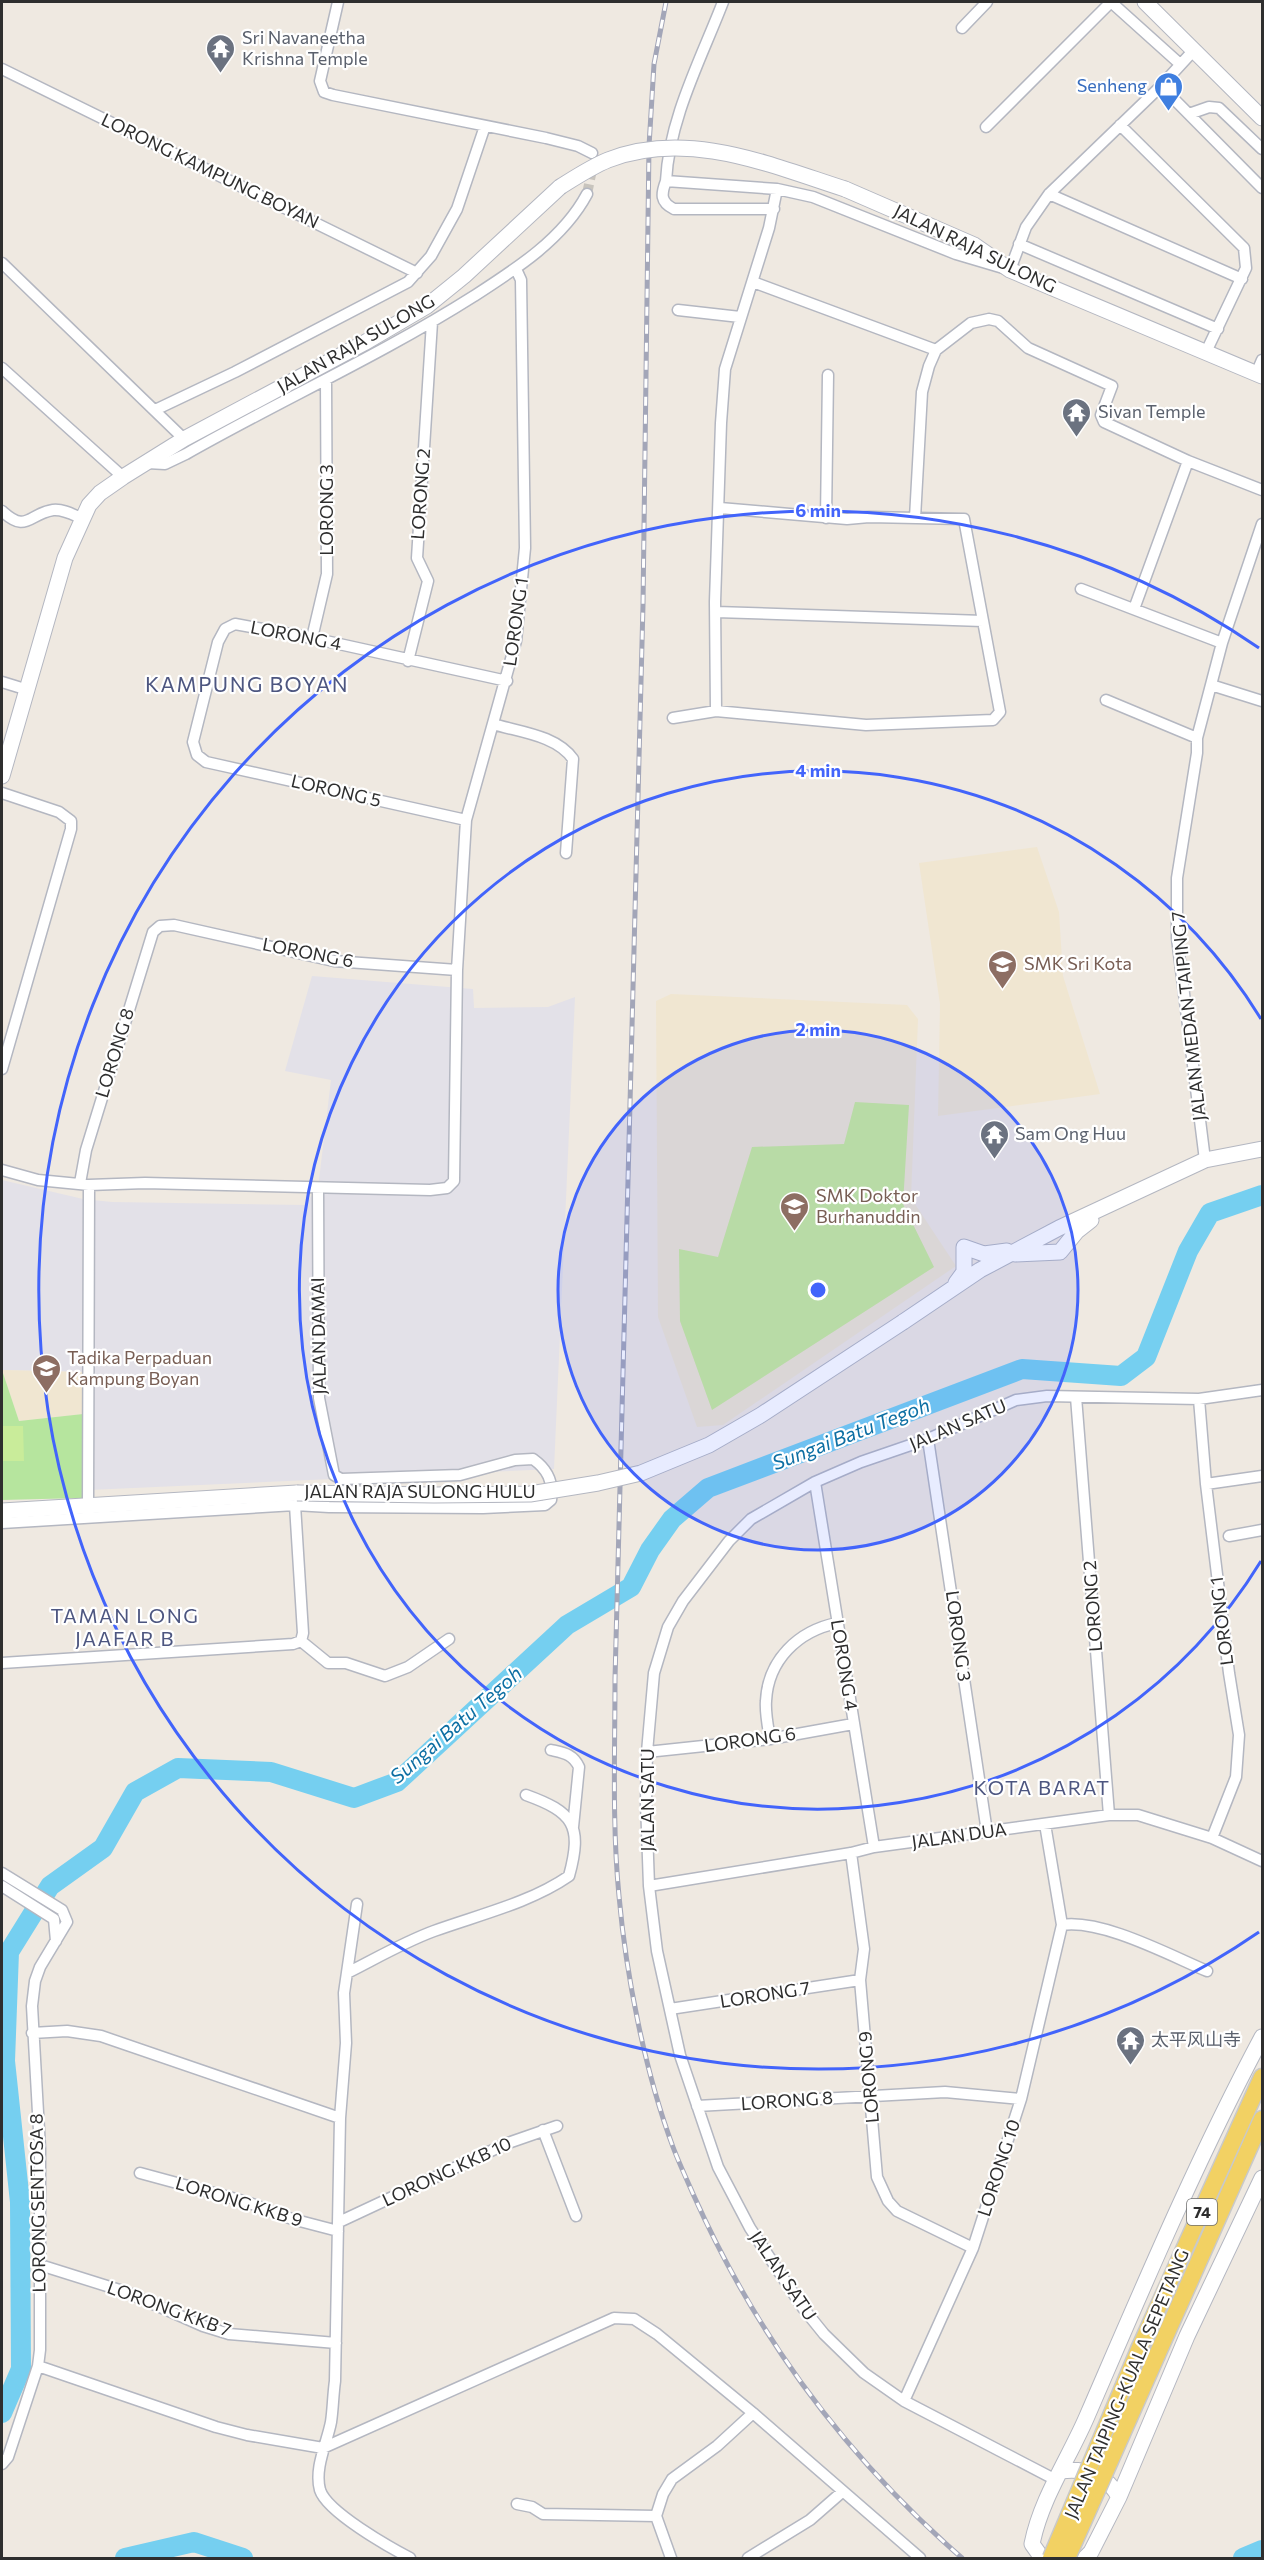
<svg xmlns="http://www.w3.org/2000/svg" width="1264" height="2560" font-family="Commissioner,'Noto Sans SC',sans-serif">
<style>
.industrial{fill:#e3e1e8}
.education{fill:#f0e6d1}
.green{fill:#b6e59e}
.pitch{fill:#c9ec9a}
.lines{fill:none;stroke-linecap:round;stroke-linejoin:round}
.river{stroke:#75cff0;stroke-width:20}
.street-tunnel{stroke:#c8c4bd;stroke-width:10;stroke-dasharray:10 5;stroke-linecap:butt}
.street-casing{stroke:#b4b7c1;stroke-width:13}
.secondary-casing{stroke:#b4b7c1;stroke-width:17}
.primary-casing{stroke:#c9c9c9;stroke-width:19}
.street{stroke:#fff;stroke-width:10}
.secondary{stroke:#fff;stroke-width:15}
.primary{stroke:#f2d163;stroke-width:16}
.rail-casing{stroke:#a3a6b8;stroke-width:5}
.rail{stroke:#fff;stroke-width:3;stroke-dasharray:9;stroke-linecap:butt}
.secondary-bridge-casing{stroke:#b4b7c1;stroke-width:17;stroke-linecap:butt}
.primary-bridge-casing{stroke:#c9c9c9;stroke-width:19;stroke-linecap:butt}
.secondary-bridge{stroke:#fff;stroke-width:15}
.primary-bridge{stroke:#f2d163;stroke-width:16}
.ring{fill:none;stroke:#4264fb;stroke-width:3}
.labels{text-anchor:middle;stroke-width:4.5;stroke-linejoin:round;paint-order:stroke}
.shield{fill:#fff;stroke:#6d6d6d;stroke-width:1.5}
.shield-label{font-size:16px;font-weight:bold;fill:#2e2e2e}
.worship-label{font-size:18px;fill:#5b616d;stroke:#fff;text-anchor:start}
.shop-label{font-size:18px;fill:#366cbe;stroke:#fff;text-anchor:end}
.street-label{font-size:18px;fill:#2e2e2e;stroke:#fff}
.education-label{font-size:18px;fill:#785e54;stroke:#fff;text-anchor:start}
.water-label{font-size:20px;font-style:italic;fill:#0d6fa3;stroke:#fff}
.neighbourhood-label{font-size:20px;letter-spacing:1.5px;fill:#4d5680;stroke:#fff}
.quarter-label{font-size:21px;letter-spacing:1.5px;fill:#4d5680;stroke:#fff}
.centre{fill:#4264fb;stroke:#fff;stroke-width:3}
.ring-label{font-size:18px;text-anchor:middle;font-weight:bold;fill:#4264fb;stroke:#fff;stroke-width:4.5;stroke-linejoin:round;paint-order:stroke}
</style>
<rect width="100%" height="100%" fill="#efe9e1"/>
<!-- industrial -->
<path class="industrial" d="M312,976L473,989L474,1008L548,1007L575,997L554,1469L89,1490V1372L2,1370V1180L83,1199L112,1202L304,1205L318,1188L331,1080L285,1071Z"/>
<!-- education -->
<path class="education" d="M1037,847L1059,912L1063,976L1100,1094L938,1116L940,1004L919,863Z
M671,994L907,1005L918,1019L911,1198L956,1266L723,1425L697,1427L658,1317L656,1001Z
M2,1370L83,1372V1414L19,1421Z"/>
<!-- green -->
<path class="green" d="M2,1370L19,1421L83,1414L82,1498L2,1500Z"/>
<!-- pitch -->
<path class="pitch" d="M855,1102L909,1105L903,1204L934,1267L712,1410L680,1321L679,1249L718,1257L752,1147L844,1144Z
M2,1426H23L24,1461H2Z"/>
<g class="lines">
<!-- river -->
<path class="river" d="M2,2413L21,2369L20,2202L5,2061L9,1952L50,1886L103,1848L135,1792L178,1768L271,1772L354,1798L397,1782L567,1625L631,1587L650,1550L672,1519L708,1488L1022,1369L1121,1376L1146,1357L1188,1251L1210,1213L1262,1195
M125,2558L194,2542L243,2558
M1243,2558L1262,2550"/>
<!-- street-tunnel -->
<path class="street-tunnel" d="M587,194L593,165"/>
<defs>
<path id="street" d="M338,2L320,81L324,92L333,95L546,138L578,146L592,153
M723,2C701,59 669,119 666,181L777,189L813,197L956,254L1010,270L1026,227L1049,194L1161,86L1194,50
M962,28L987,2
M2,69L417,273
M1161,86L1262,188
M1189,114L1209,107L1219,108L1262,149
M1120,125L1244,248L1246,268L1206,352
M986,127L1111,2L1180,64
M666,181C661,194 660,202 674,209H774
M1049,194L1242,279
M1019,244L1218,329
M2,263L184,439
M753,282L936,350
M678,310L740,317
M2,368L123,477
M1256,374L1262,360
M155,410L235,372L408,282L431,256L457,209L485,126
M147,463L165,464L186,454C281,400 381,355 474,296C516,269 563,239 587,194
M2,511C27,534 28,514 53,510C63,509 72,514 81,518
M826,518L828,375
M915,518L922,392L929,366L936,350L971,323L989,319L998,321L1028,348L1112,386L1101,415L1104,422L1188,461L1262,490
M1081,589L1222,643
M1134,609L1188,461
M716,612L983,621
M312,638L327,574L326,380
M408,661L428,581L417,558L432,322
M2,682L28,690
M1211,685L1262,701
M1106,700L1197,738
M716,711L715,602L721,423L725,369L769,228L777,189
M673,718L716,711L866,725L993,720L1000,712L964,519L869,517L847,519L720,508
M493,724C519,732 556,735 573,759L566,853
M2,793L59,812L71,821V829L2,1069
M466,820L206,762L197,755L193,742L218,642L225,629L235,624L312,638L507,681
M1205,1160L1177,938V878L1197,753V738L1222,643L1262,524
M2,1170L38,1180L89,1185L145,1183L430,1190L447,1188L454,1181L457,970L466,820L516,641L525,548L521,280L516,269
M80,1183L86,1150L153,932L160,926L174,925L334,961L457,970
M1076,1397L1109,1815
M1199,1399L1206,1484L1229,1673L1239,1735L1236,1777L1212,1838
M928,1439L987,1832
M815,1482L874,1847
M1206,1484L1262,1476
M88,1505L89,1185
M2,1523L295,1505L329,1507L483,1508L545,1505L551,1500C554,1481 547,1469 533,1459L515,1460L460,1475L341,1479L334,1475L319,1398L318,1188
M1229,1536L1262,1530
M301,1641L328,1663H346L385,1676L408,1667L449,1639
M2,1663L293,1644L301,1641L303,1633L295,1505
M770,1739C768,1727 765,1713 766,1701C768,1660 798,1631 837,1623
M551,1750C564,1753 573,1754 579,1767L573,1827
M647,1752L770,1739L853,1724
M851,1853L864,1949L860,1980L877,2177L888,2201L897,2211L973,2248
M2,1873L62,1910L67,1922L40,1967L35,1981L32,2006L40,2148V2350L38,2366L8,2457L2,2464
M2,1886L54,1919L56,1941
M649,1886L851,1853L874,1847L1109,1815H1138L1212,1838L1262,1861
M357,1904L344,1993L346,2043L340,2118L335,2381C333,2395 333,2409 331,2422C327,2443 314,2468 320,2490C327,2512 389,2547 410,2558
M1062,1925C1102,1919 1169,1955 1207,1971
M347,1973C375,1959 404,1942 434,1931C478,1915 530,1903 569,1876C583,1825 573,1812 526,1795
M670,2009L860,1980
M32,2033L67,2031L101,2036L340,2118
M697,2106L945,2092L1021,2099
M543,2130L576,2216
M140,2173L247,2202L292,2219L338,2231
M339,2222L508,2143L557,2126
M40,2265L126,2292L203,2326L229,2334L336,2343
M38,2366L216,2427L247,2435L323,2448L614,2318L634,2319L657,2334L753,2413L920,2558
M904,2401L973,2248L1021,2099L1062,1925L1045,1824
M1056,2480L904,2401L864,2373L824,2334L803,2308L750,2228L718,2167L680,2055L657,1951L649,1886L646,1802L647,1752L654,1673L668,1627L683,1601L729,1541L751,1519L815,1482L861,1462L928,1439L1016,1400L1047,1396L1199,1399L1262,1390
M517,2504L532,2507L543,2514L656,2516
M671,2558L656,2516L663,2494L672,2479L717,2446L753,2413
M748,2558L810,2520L842,2492"/>
<path id="secondary" d="M1145,2L1262,118
M845,189L974,245L1010,270L1262,376
M2,776L65,558L89,505L100,493L123,477L184,439L364,343L427,306L464,276L560,187
M1015,1254L1060,1252L1077,1231L1091,1220
M956,1283L964,1272V1247L984,1254L1007,1251
M903,1322L980,1270L1059,1228L1205,1160L1262,1149
M2,1511L297,1493
M1061,2471C1085,2468 1107,2475 1119,2497
M1042,2558L1032,2544C1041,2498 1070,2457 1088,2414C1143,2287 1197,2159 1262,2037
M1085,2558L1091,2552L1119,2497L1187,2336L1262,2178"/>
<path id="primary" d="M1140,2347L1262,2077
M1157,2355L1262,2119"/>
</defs>
<!-- street casing -->
<use href="#street" class="street-casing"/>
<!-- secondary casing -->
<use href="#secondary" class="secondary-casing"/>
<!-- primary casing -->
<use href="#primary" class="primary-casing"/>
<!-- street -->
<use href="#street" class="street"/>
<!-- secondary -->
<use href="#secondary" class="secondary"/>
<!-- primary -->
<use href="#primary" class="primary"/>
<defs>
<path id="rail" d="M666,2L654,64L649,146L643,605L615,1679C615,1752 612,1824 619,1896C626,1975 645,2072 673,2147C679,2163 687,2180 694,2196C756,2335 847,2458 962,2558"/>
</defs>
<!-- rail casing -->
<use href="#rail" class="rail-casing"/>
<!-- rail -->
<use href="#rail" class="rail"/>
<defs>
<path id="secondary-bridge" d="M560,187C576,177 591,167 608,160C688,129 770,165 845,189
M297,1493L434,1495L530,1494L598,1483L641,1473L709,1445L761,1415L903,1322"/>
<path id="primary-bridge" d="M1051,2558L1140,2347
M1067,2558L1157,2355"/>
</defs>
<!-- secondary-bridge casing -->
<use href="#secondary-bridge" class="secondary-bridge-casing"/>
<!-- primary-bridge casing -->
<use href="#primary-bridge" class="primary-bridge-casing"/>
<!-- secondary-bridge -->
<use href="#secondary-bridge" class="secondary-bridge"/>
<!-- primary-bridge -->
<use href="#primary-bridge" class="primary-bridge"/>
</g>
<!-- distance rings -->
<circle cx="818" cy="1290" r="260" fill="#4264fb" fill-opacity=".12"/>
<g class="ring">
<circle cx="818" cy="1290" r="260"/>
<path d="M1261 1561A519 519 0 1 1 1261 1019"/>
<path d="M1259 1932A779 779 0 1 1 1259 648"/>
</g>
<!-- icons -->
<defs>
<symbol id="temple-pin" viewBox="-11 -11 22 30"><path d="M0 17L-7.5 6A9.5 9.5 0 1 1 7.5 6Z" fill="#6b7280" stroke="#fff"/><path d="M0-6L5-2H3V0L6.5 2.5H4V6H1.5V3h-3V6H-4V2.5H-6.5L-3 0V-2H-5Z" fill="#fff"/></symbol>
<symbol id="shop-pin" viewBox="-11 -11 22 30"><path d="M0 17L-7.5 6A9.5 9.5 0 1 1 7.5 6Z" fill="#3f7fe0" stroke="#fff"/><path d="M-5-2.5h2.3a2.7 3.5 0 0 1 5.4 0H5L5.5 6h-11ZM-1.5-2.5h3a1.5 2.3 0 0 0-3 0Z" fill="#fff"/></symbol>
<symbol id="school-pin" viewBox="-11 -11 22 30"><path d="M0 17L-7.5 6A9.5 9.5 0 1 1 7.5 6Z" fill="#8d6e63" stroke="#fff"/><path d="M0-5L7-2L0 1L-7-2ZM-4 1L0 2.5L4 1V4Q0 6-4 4Z" fill="#fff"/></symbol>
</defs>
<g fill-rule="evenodd">
<use href="#temple-pin" x="204" y="32" width="33" height="45"/>
<use href="#shop-pin" x="1152" y="70" width="33" height="45"/>
<use href="#temple-pin" x="1060" y="396" width="33" height="45"/>
<use href="#school-pin" x="986" y="948" width="33" height="45"/>
<use href="#temple-pin" x="978" y="1118" width="33" height="45"/>
<use href="#school-pin" x="778" y="1190" width="33" height="45"/>
<use href="#school-pin" x="30" y="1352" width="33" height="45"/>
<use href="#temple-pin" x="1114" y="2024" width="33" height="45"/>
</g>
<g class="labels">
<!-- shield labels -->
<rect class="shield" x="1187" y="2199" width="30" height="26" rx="4.5"/>
<g class="shield-label">
<text x="1202" y="2218">74</text>
</g>
<!-- worship labels -->
<g class="worship-label">
<text x="242" y="44">Sri Navaneetha<tspan x="242" dy="21">Krishna Temple</tspan></text>
<text x="1098" y="418">Sivan Temple</text>
<text x="1015" y="1140">Sam Ong Huu</text>
<text x="1151" y="2046">太平风山寺</text>
</g>
<!-- shop labels -->
<g class="shop-label">
<text x="1147" y="92">Senheng</text>
</g>
<!-- street labels -->
<g class="street-label">
<text transform="translate(210 171) rotate(26)" y="6">LORONG KAMPUNG BOYAN</text>
<text transform="translate(975 249) rotate(26)" y="6">JALAN RAJA SULONG</text>
<text transform="translate(356 344) rotate(-30)" y="6">JALAN RAJA SULONG</text>
<text transform="translate(421 494) rotate(-86)" y="6">LORONG 2</text>
<text transform="translate(327 510) rotate(-90)" y="6">LORONG 3</text>
<text transform="translate(516 622) rotate(-82)" y="6">LORONG 1</text>
<text transform="translate(296 636) rotate(11)" y="6">LORONG 4</text>
<text transform="translate(336 791) rotate(13)" y="6">LORONG 5</text>
<text transform="translate(308 953) rotate(11)" y="6">LORONG 6</text>
<text transform="translate(1189 1016) rotate(-96)" y="6">JALAN MEDAN TAIPING 7</text>
<text transform="translate(115 1053) rotate(-73)" y="6">LORONG 8</text>
<text transform="translate(319 1336) rotate(-91)" y="6">JALAN DAMAI</text>
<text transform="translate(958 1425) rotate(-23)" y="6">JALAN SATU</text>
<text x="420" y="1498">JALAN RAJA SULONG HULU</text>
<text transform="translate(1093 1606) rotate(-94)" y="6">LORONG 2</text>
<text transform="translate(1222 1621) rotate(-97)" y="6">LORONG 1</text>
<text transform="translate(958 1636) rotate(82)" y="6">LORONG 3</text>
<text transform="translate(844 1665) rotate(81)" y="6">LORONG 4</text>
<text transform="translate(750 1740) rotate(-8)" y="6">LORONG 6</text>
<text transform="translate(648 1800) rotate(-90)" y="6">JALAN SATU</text>
<text transform="translate(959 1836) rotate(-8)" y="6">JALAN DUA</text>
<text transform="translate(765 1995) rotate(-9)" y="6">LORONG 7</text>
<text transform="translate(869 2077) rotate(-95)" y="6">LORONG 9</text>
<text transform="translate(787 2101) rotate(-4)" y="6">LORONG 8</text>
<text transform="translate(999 2168) rotate(-72)" y="6">LORONG 10</text>
<text transform="translate(447 2172) rotate(-25)" y="6">LORONG KKB 10</text>
<text transform="translate(239 2202) rotate(17)" y="6">LORONG KKB 9</text>
<text transform="translate(38 2203) rotate(-91)" y="6">LORONG SENTOSA 8</text>
<text transform="translate(783 2276) rotate(56)" y="6">JALAN SATU</text>
<text transform="translate(169 2309) rotate(20)" y="6">LORONG KKB 7</text>
<text transform="translate(1127 2384) rotate(-67)" y="6">JALAN TAIPING-KUALA SEPETANG</text>
</g>
<!-- education labels -->
<g class="education-label">
<text x="1024" y="970">SMK Sri Kota</text>
<text x="816" y="1202">SMK Doktor<tspan x="816" dy="21">Burhanuddin</tspan></text>
<text x="67" y="1364">Tadika Perpaduan<tspan x="67" dy="21">Kampung Boyan</tspan></text>
</g>
<!-- water labels -->
<g class="water-label">
<text transform="translate(851 1434) rotate(-21)" y="7">Sungai Batu Tegoh</text>
<text transform="translate(456 1725) rotate(-41)" y="7">Sungai Batu Tegoh</text>
</g>
<!-- neighbourhood labels -->
<g class="neighbourhood-label">
<text x="125" y="1623">TAMAN LONG<tspan x="125" dy="23">JAAFAR B</tspan></text>
<text x="1042" y="1795">KOTA BARAT</text>
</g>
<!-- quarter labels -->
<g class="quarter-label">
<text x="247" y="692">KAMPUNG BOYAN</text>
</g>
</g>
<circle cx="818" cy="1290" r="9" class="centre"/>
<g class="ring-label">
<text x="818" y="517">6 min</text>
<text x="818" y="777">4 min</text>
<text x="818" y="1036">2 min</text>
</g>
<!-- border -->
<rect width="1264" height="2560" fill="none" stroke="#2e2e2e" stroke-width="6"/>
</svg>
